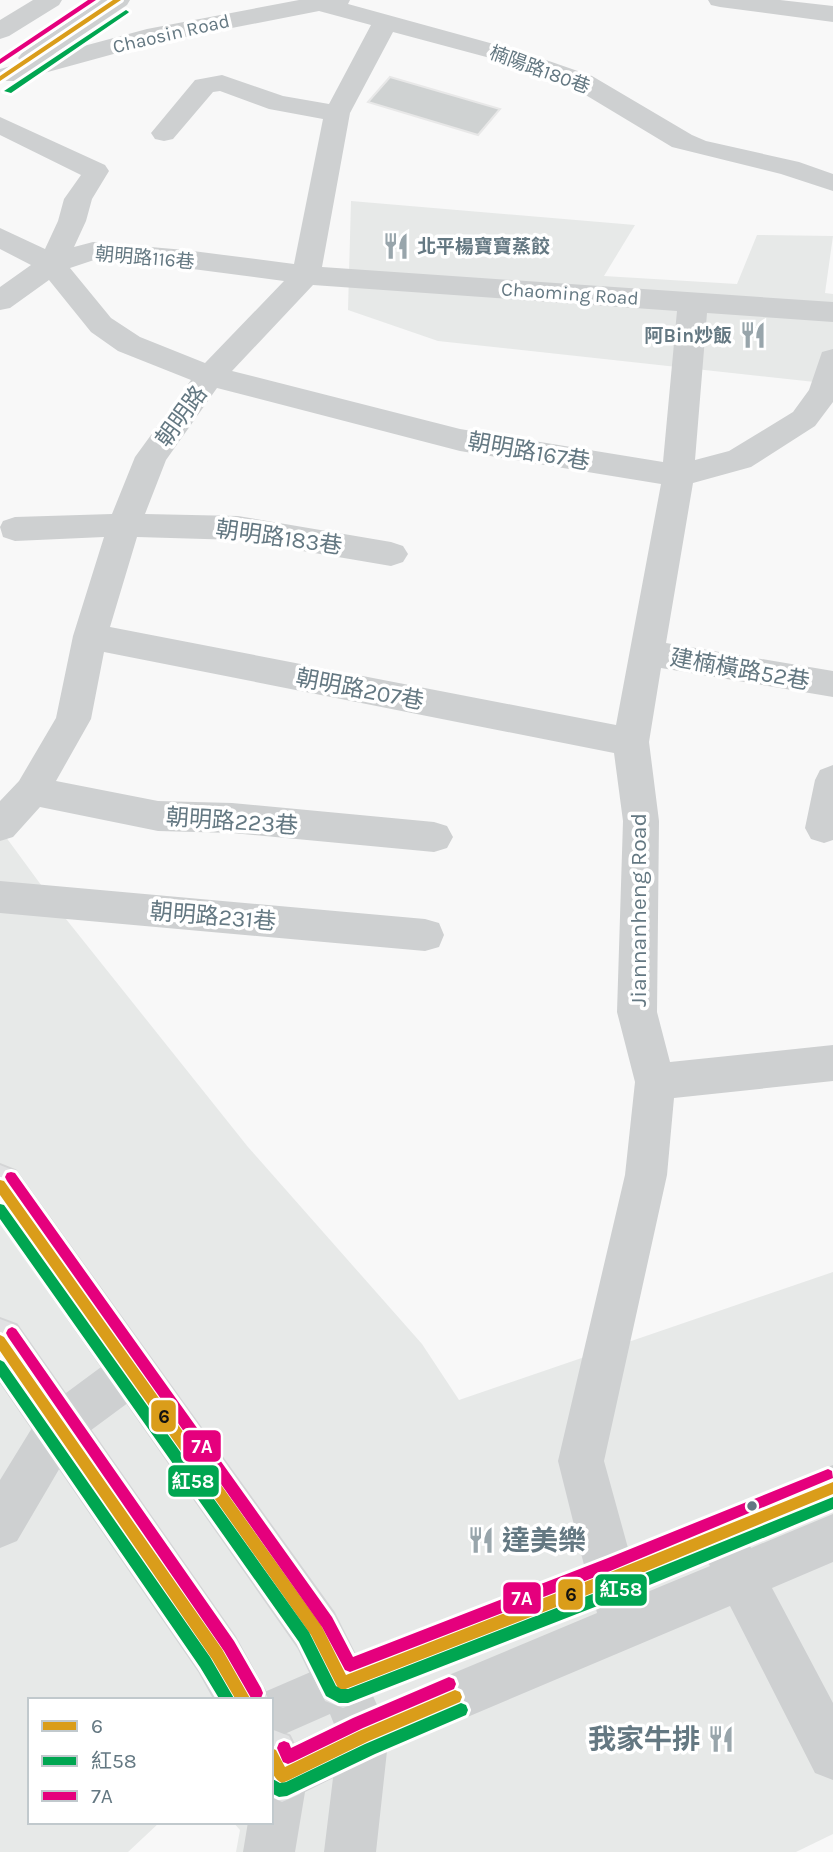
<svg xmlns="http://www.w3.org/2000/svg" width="833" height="1852" font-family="Karla,'Noto Sans TC',sans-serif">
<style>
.built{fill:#e7e9e8}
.building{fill:#cfd2d2;stroke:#e8e8e8;stroke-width:2}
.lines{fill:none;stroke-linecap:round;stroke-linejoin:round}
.major-casing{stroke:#d4d5d6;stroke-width:4}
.minor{fill:#ced0d1;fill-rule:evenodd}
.major{fill:#e1e2e3;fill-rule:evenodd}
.bus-1-casing{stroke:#fff;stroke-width:6}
.bus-2-casing{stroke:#fff;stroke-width:6}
.bus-3-casing{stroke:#fff;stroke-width:6}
.bus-1{fill:#da9d1a;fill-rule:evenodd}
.bus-2{fill:#00a651;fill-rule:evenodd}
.bus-3{fill:#e5007d;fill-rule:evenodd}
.bus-dot{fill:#647882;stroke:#fff;stroke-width:2.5}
.labels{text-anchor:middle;stroke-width:7;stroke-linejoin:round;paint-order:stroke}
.far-street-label{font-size:19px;fill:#647882;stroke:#fff}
.far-poi-label{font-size:19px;font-weight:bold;fill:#647882;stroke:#fff;text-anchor:start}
.street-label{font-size:23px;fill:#647882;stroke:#fff}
.near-poi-label{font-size:28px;font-weight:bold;fill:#647882;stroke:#fff;text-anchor:start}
.line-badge{stroke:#fff;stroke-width:2.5}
.badge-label{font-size:19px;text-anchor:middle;font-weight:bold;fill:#fff}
.pale-badge-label{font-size:19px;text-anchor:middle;font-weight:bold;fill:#111}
</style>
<rect width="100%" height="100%" fill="#f8f8f8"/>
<!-- built -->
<path class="built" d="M351,201L635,225L604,276L737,284L757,235L833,236L825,293L833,294V384L438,341L348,310Z
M0,829L66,919L248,1147L422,1344L459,1400L833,1272V1834L796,1852H236L240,1830L233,1822H271V1700H30V1822H160L128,1852H0Z"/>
<!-- building -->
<path class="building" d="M390,77L500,109L478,135L368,102Z"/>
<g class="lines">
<defs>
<path id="major" d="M0,1165L15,1171L333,1613L368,1683L361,1701L343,1708L325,1701L299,1647L0,1220Z
M0,1319L16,1325L234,1637L269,1700H216L200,1671L0,1380Z
M271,1729L289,1736L308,1776L300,1794L282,1802L271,1797Z"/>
</defs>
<!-- major casing -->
<use href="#major" class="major-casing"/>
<!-- minor -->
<path class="minor" d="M33,0H62L59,5L9,36L0,39V20Z
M101,0H130L127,5L54,54L147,29L299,0H350L348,4L523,52L592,76L692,135L706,141L799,162L833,174V191L781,174L672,147L574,88L505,62L393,32L350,113L322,267L833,302V322L707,313L695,460L729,451L793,412L809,390L822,352L833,349V402L815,426L751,467L693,483L666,643L833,671V697L661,668L649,742L659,821L657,1012L670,1062L833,1045V1081L674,1098L667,1175L604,1461L628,1548L833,1465V1511L750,1546L751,1548L833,1514V1562L772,1588L833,1703V1780L815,1773L730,1606L387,1751L376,1852H324L333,1778L305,1792L295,1852H243L248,1822H271V1754L334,1724L330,1714L271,1740V1700H252L253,1697L343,1658L584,1565L558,1461L625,1175L635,1082L617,1012L623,821L614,753L104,652L91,719L56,781L158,801L232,803L434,822L447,826L453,837L447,848L434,852L232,833L158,831L40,807L13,837L0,841V801L19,781L56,718L73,636L104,537L15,541L3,537L0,527L3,521L15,517L112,514L135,457L191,380L118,351L91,332L49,280L10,308L0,310V287L31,265L0,249V228L45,249L58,221L64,199L81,175L0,135V117L105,165L109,171L92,199L86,221L74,247L93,242L185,250L294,264L323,119L269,109L220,91L213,92L173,139L164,141L155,139L151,133L195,80L222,75L283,96L329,104L371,25L319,11L150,44L15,81H0V69L22,63L18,58L22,53ZM94,260L185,268L284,281L205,363L140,337L111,318L70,268ZM313,285L677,311L663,462L460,429L232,371ZM217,388L460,451L661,484L616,725L110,627L137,537L238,540L391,566L403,562L408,554L403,546L391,542L238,516L145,514L166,460ZM708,1563L710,1566L640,1595L639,1591ZM596,1609L597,1613L377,1705L373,1696Z
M708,0H780L833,6V22L720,7L711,5Z
M833,765V840L824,843L811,839L805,828L815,780L820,770Z
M0,881L425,919L439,923L444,935L439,947L425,951L0,913Z
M132,1350L148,1356L155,1372L148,1388L75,1442L17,1541L0,1548V1480L43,1410L116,1356Z"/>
<!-- major -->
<use href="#major" class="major"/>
<defs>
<path id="bus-1" d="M113,0H121L0,81V76Z
M0,1180L4,1181L321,1625L346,1675L613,1571L833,1482V1494L613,1585L343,1690L338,1688L311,1635L0,1195Z
M0,1335L4,1337L222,1649L251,1700H236L212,1659L0,1351Z
M455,1690L460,1692L462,1697L460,1702L369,1741L287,1781L282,1783C269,1777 271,1761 271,1748L276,1750L285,1767L359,1731Z"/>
<path id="bus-2" d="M126,10L129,12L128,13L11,93L4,91Z
M0,1204L4,1205L309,1632L336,1686L341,1689H348L618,1584L833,1497V1509L618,1598L348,1703H339L326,1696L299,1642L0,1219Z
M0,1360L4,1362L210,1657L235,1700H220L200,1667L0,1377Z
M461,1703L466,1705L468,1710L466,1715L375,1754L287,1796L279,1797L271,1793V1778L280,1783L286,1782L365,1744Z"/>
<path id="bus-3" d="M88,0H96L0,64V59Z
M11,1172L15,1173L332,1617L353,1657L608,1558L828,1469L832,1471L833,1478L608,1572L350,1672L345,1670L322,1627L7,1181L5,1177L7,1173Z
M12,1327L16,1329L234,1641L261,1688L263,1693L261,1698L256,1700L251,1698L224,1651L8,1337L6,1333L8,1329Z
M449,1677L454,1679L456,1684L454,1689L363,1728L293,1762L288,1764L283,1762L277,1748L279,1743L284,1741L289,1743L291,1748L353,1718Z"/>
</defs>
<!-- bus-1 casing -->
<use href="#bus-1" class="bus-1-casing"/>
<!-- bus-2 casing -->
<use href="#bus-2" class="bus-2-casing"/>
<!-- bus-3 casing -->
<use href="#bus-3" class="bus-3-casing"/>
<!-- bus-1 -->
<use href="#bus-1" class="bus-1"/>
<!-- bus-2 -->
<use href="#bus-2" class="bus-2"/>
<!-- bus-3 -->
<use href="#bus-3" class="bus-3"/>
</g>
<!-- icons -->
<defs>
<symbol id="restaurant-bare" viewBox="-9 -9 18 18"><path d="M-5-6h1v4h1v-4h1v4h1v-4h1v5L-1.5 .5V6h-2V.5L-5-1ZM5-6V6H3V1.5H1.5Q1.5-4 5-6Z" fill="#98a5ab" stroke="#fff" stroke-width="2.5" paint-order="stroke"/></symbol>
</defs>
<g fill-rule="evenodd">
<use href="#restaurant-bare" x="377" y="227" width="38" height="38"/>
<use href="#restaurant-bare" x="734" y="316" width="38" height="38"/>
<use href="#restaurant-bare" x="462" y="1521" width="38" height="38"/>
<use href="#restaurant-bare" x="702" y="1720" width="38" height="38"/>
</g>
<!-- markers -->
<circle class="bus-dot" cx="752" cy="1506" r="6"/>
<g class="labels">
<!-- far-street labels -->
<g class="far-street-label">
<text transform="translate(171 33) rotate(-13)" y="7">Chaosin Road</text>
<text transform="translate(540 69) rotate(20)" y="7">楠陽路180巷</text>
<text transform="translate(145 257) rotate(5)" y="7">朝明路116巷</text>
<text transform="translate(570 293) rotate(4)" y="7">Chaoming Road</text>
</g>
<!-- far-poi labels -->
<g class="far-poi-label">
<text x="417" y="253">北平楊寶寶蒸餃</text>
<text x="732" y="342" text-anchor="end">阿Bin炒飯</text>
</g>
<!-- street labels -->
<g class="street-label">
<text transform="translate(181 416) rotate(-54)" y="8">朝明路</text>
<text transform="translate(529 451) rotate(10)" y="8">朝明路167巷</text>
<text transform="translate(279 537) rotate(8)" y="8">朝明路183巷</text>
<text transform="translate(740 669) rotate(10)" y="8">建楠橫路52巷</text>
<text transform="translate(360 689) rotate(11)" y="8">朝明路207巷</text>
<text transform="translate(232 821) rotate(4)" y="8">朝明路223巷</text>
<text transform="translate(638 910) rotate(-90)" y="8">Jiannanheng Road</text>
<text transform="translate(213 916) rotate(5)" y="8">朝明路231巷</text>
</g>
<!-- near-poi labels -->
<g class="near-poi-label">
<text x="502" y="1550">達美樂</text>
<text x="700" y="1749" text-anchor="end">我家牛排</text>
</g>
</g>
<g class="line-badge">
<rect x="150" y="1399" width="27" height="34" rx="7" fill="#da9d1a"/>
<rect x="182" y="1429" width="40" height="34" rx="7" fill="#e5007d"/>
<rect x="167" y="1464" width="53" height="34" rx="7" fill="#00a651"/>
<rect x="594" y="1573" width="54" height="34" rx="7" fill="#00a651"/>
<rect x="557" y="1578" width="27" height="33" rx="7" fill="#da9d1a"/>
<rect x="502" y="1581" width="40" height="34" rx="7" fill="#e5007d"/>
</g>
<g class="badge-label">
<text x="202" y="1453">7A</text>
<text x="193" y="1488">紅58</text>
<text x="621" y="1596">紅58</text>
<text x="522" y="1605">7A</text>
</g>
<g class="pale-badge-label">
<text x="164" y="1423">6</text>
<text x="571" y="1601">6</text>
</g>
<!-- legend -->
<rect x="28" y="1698" width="245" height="126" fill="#ffffff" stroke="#c1c9cd" stroke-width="2"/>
<rect x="42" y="1721" width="35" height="10" fill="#da9d1a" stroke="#c1c9cd" stroke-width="2"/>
<text x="91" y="1733" font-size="21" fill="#647882">6</text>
<rect x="42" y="1756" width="35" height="10" fill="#00a651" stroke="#c1c9cd" stroke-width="2"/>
<text x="91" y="1768" font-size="21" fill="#647882">紅58</text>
<rect x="42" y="1791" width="35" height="10" fill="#e5007d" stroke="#c1c9cd" stroke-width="2"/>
<text x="91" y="1803" font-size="21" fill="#647882">7A</text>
</svg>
